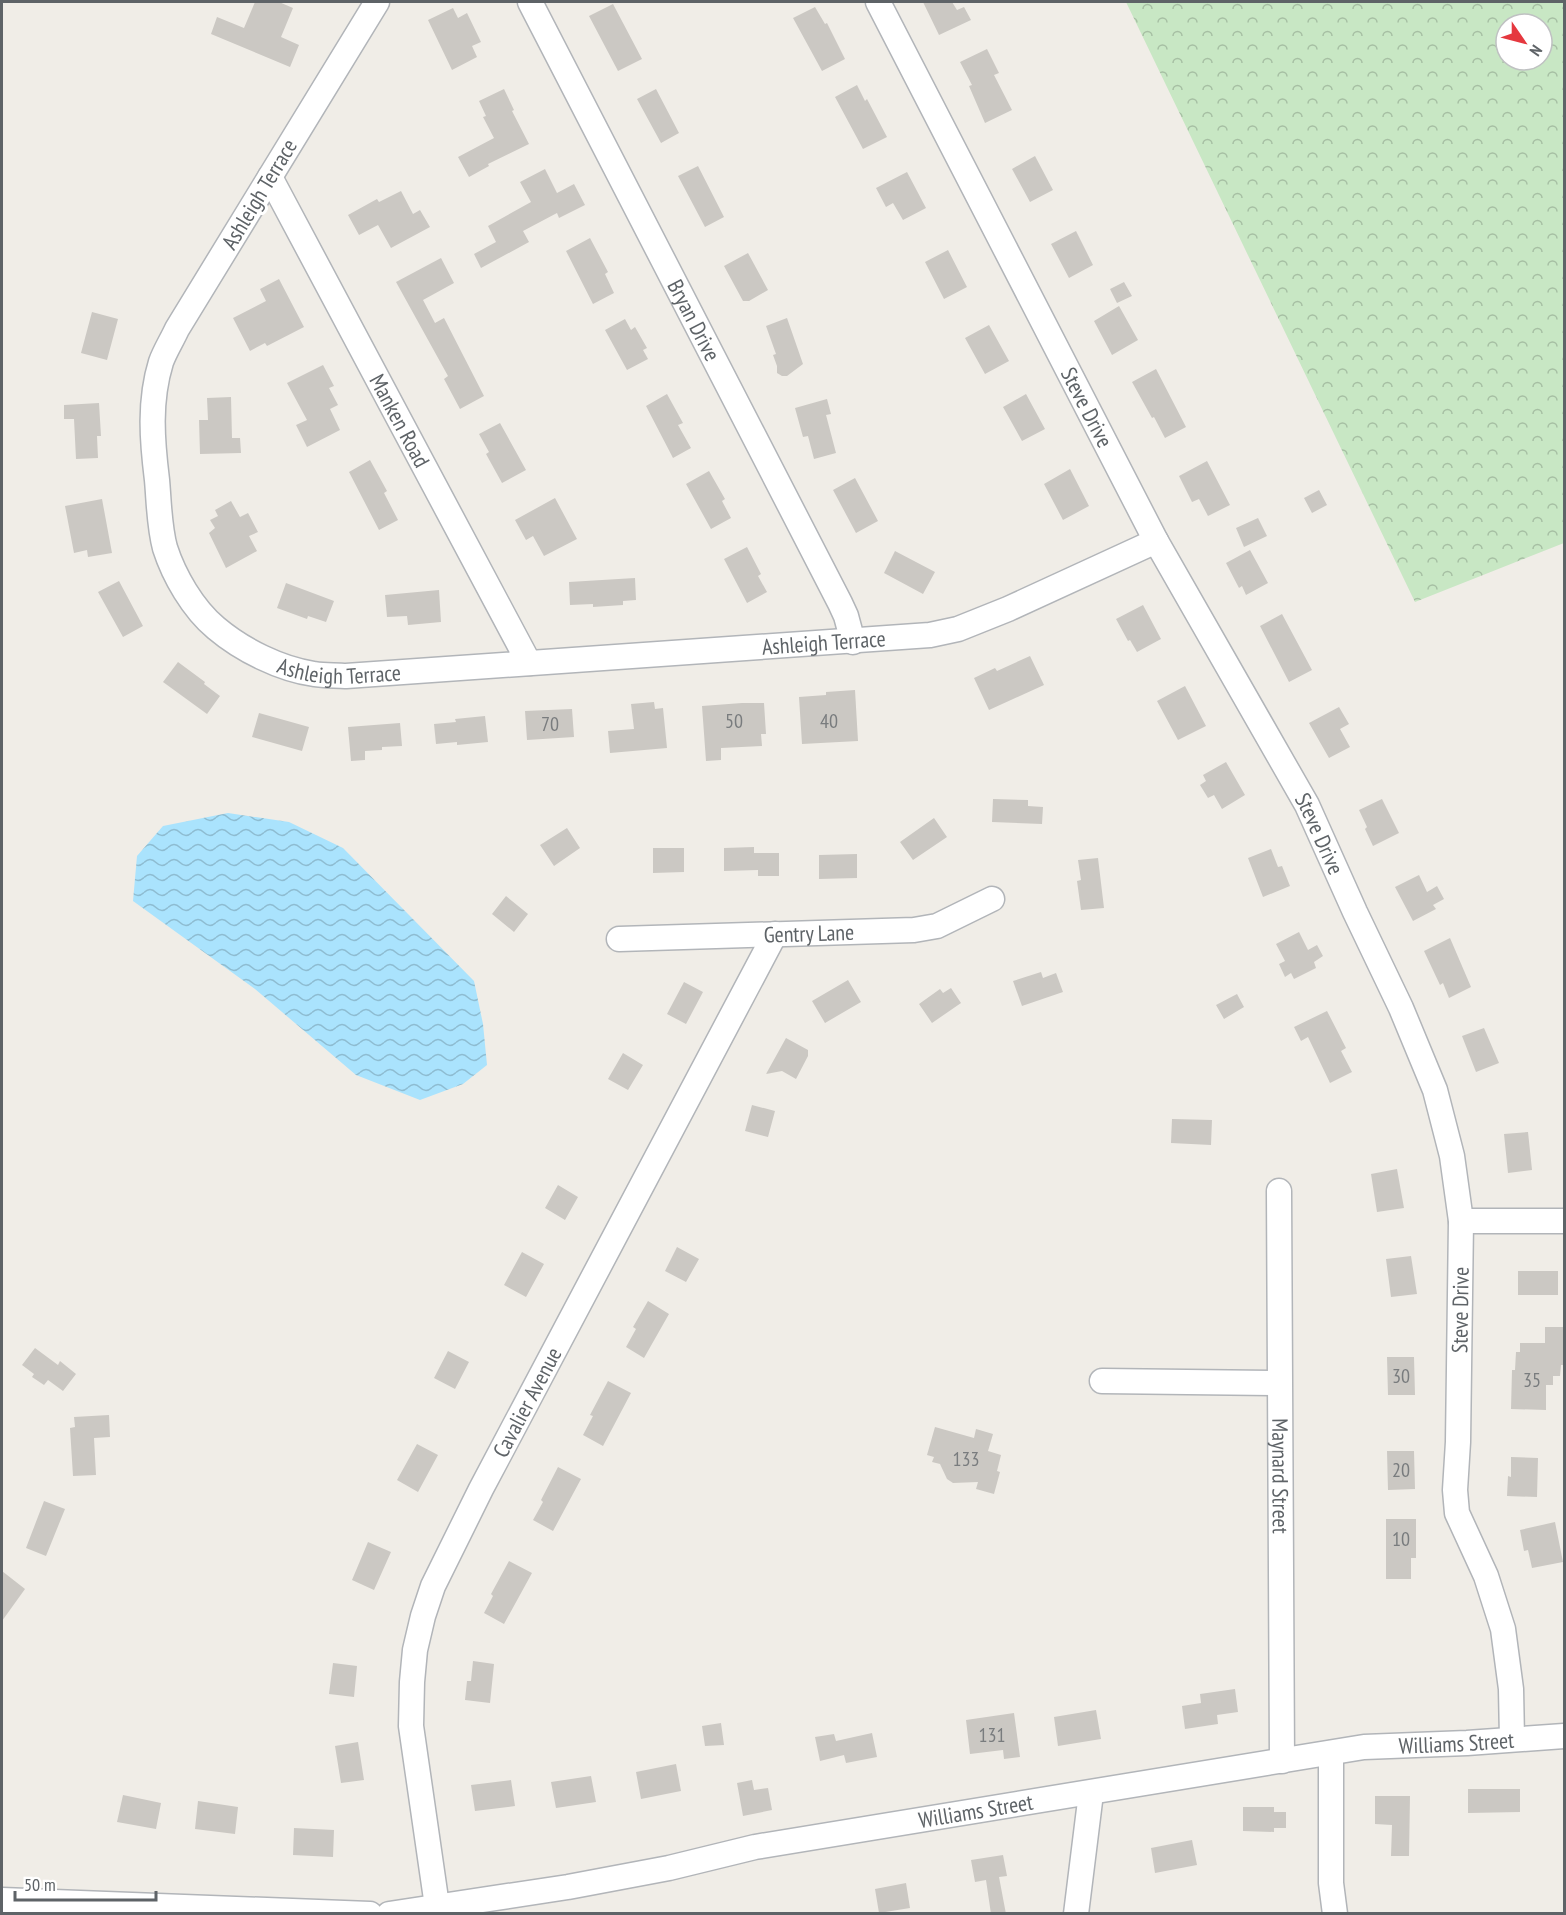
<svg xmlns="http://www.w3.org/2000/svg" width="1566" height="1915" font-family="'PT Sans Narrow',sans-serif">
<style>
.forest{fill:url(#forest-crowns);fill-rule:evenodd}
.water{fill:url(#water-waves)}
.building{fill:#cbc8c3}
.lines{fill:none;stroke-linecap:round;stroke-linejoin:round}
.minor-casing{stroke:#b2b5b9;stroke-width:27}
.minor{stroke:#fff;stroke-width:24}
.labels{text-anchor:middle;stroke-width:6;stroke-linejoin:round;paint-order:stroke}
.number-label{font-size:20px;fill:#797c7e}
.street-label{font-size:22px;fill:#5e6367;stroke:#fff}
</style>
<defs>
<pattern id="forest-crowns" width="20" height="18" patternUnits="userSpaceOnUse" patternTransform="scale(1.5)"><rect width="20" height="18" fill="#c8e7c4"/><path d="M2 6a3 3 0 1 1 6 0M12 15a3 3 0 1 1 6 0" fill="none" stroke="#a6bfa3"/></pattern>
<pattern id="water-waves" width="16" height="10" patternUnits="userSpaceOnUse" patternTransform="scale(1.5)"><rect width="16" height="10" fill="#aae3fd"/><path d="M0 5q4-4 8 0t8 0" fill="none" stroke="#8ebcd1"/></pattern>
</defs>
<rect width="100%" height="100%" fill="#f0ede7"/>
<!-- forest -->
<path class="forest" d="M1126,2H1564V543L1415,602ZM1506,24H1542V60H1506Z"/>
<!-- water -->
<path class="water" d="M228,813L289,822L343,848L474,981L483,1024L487,1065L463,1084L420,1100L356,1075L255,989L133,901L137,856L163,826Z"/>
<!-- building -->
<path class="building" d="M255,2H279L293,8L281,37L299,45L290,67L211,34L217,17L244,28Z
M923,2H952L957,10L964,7L971,20L939,35Z
M613,4L642,59L618,71L589,16Z
M815,7L825,24L827,23L845,59L822,71L793,18Z
M453,8L458,18L467,13L481,42L472,46L477,57L452,70L428,20Z
M987,49L999,73L994,75L1012,110L985,123L969,86L972,85L960,62Z
M857,85L865,101L867,99L887,137L863,149L835,97Z
M504,89L514,110L512,111L529,144L488,164L489,166L469,177L458,157L494,138L483,117L486,116L479,101Z
M656,89L679,133L661,143L637,99Z
M1035,156L1053,190L1030,202L1012,169Z
M698,166L724,217L705,227L678,176Z
M545,169L557,193L574,184L585,205L559,218L557,213L523,231L529,242L481,268L474,254L496,242L488,226L531,202L520,182Z
M907,172L926,208L903,220L893,203L886,207L876,188Z
M401,191L413,214L420,210L430,227L391,248L378,225L359,235L348,215L377,199L379,202Z
M1076,231L1093,265L1069,278L1051,244Z
M590,238L608,272L605,274L614,293L593,304L566,251Z
M948,250L967,287L944,299L925,262Z
M748,253L768,290L749,301H743L724,266Z
M441,258L454,283L423,300L435,323L444,318L484,396L460,409L444,379L448,376L396,282Z
M279,279L304,327L267,346L265,343L250,351L233,318L266,301L260,289Z
M1124,282L1132,296L1117,303L1110,289Z
M1119,306L1138,340L1112,355L1094,321Z
M92,312L118,319L107,360L81,353Z
M787,318L803,364L787,376H782L777,373V366L773,355L776,354L766,326Z
M625,319L631,330L635,327L647,348L643,350L648,359L627,370L605,330Z
M989,325L1009,361L985,374L965,338Z
M323,365L334,386L329,388L338,405L330,409L340,430L307,447L296,425L307,420L287,383Z
M1156,369L1186,427L1165,438L1154,417L1152,418L1132,382Z
M667,394L683,423L678,425L691,448L673,458L646,406Z
M1026,394L1045,429L1022,441L1003,407Z
M231,397L232,438H240L241,453L200,454L199,420H208L207,398Z
M827,399L831,414L826,415L836,453L814,459L808,436L803,437L795,408Z
M99,403L101,436H97L98,458L76,459L74,419H64V405Z
M500,423L526,470L502,483L486,454L489,452L479,434Z
M370,460L387,491L384,493L398,520L379,530L349,472Z
M1207,461L1230,505L1208,516L1199,499L1192,502L1179,476Z
M1070,469L1089,506L1063,520L1044,484Z
M709,471L725,499L722,501L731,518L711,529L686,484Z
M855,478L878,521L856,533L833,490Z
M1319,490L1327,505L1312,513L1304,498Z
M555,498L577,539L544,556L533,536L526,540L515,520Z
M102,499L112,553L88,557L87,550L74,553L65,506Z
M231,501L240,517L248,513L258,532L249,536L257,551L226,568L209,533L215,528L210,520L218,516L215,510Z
M1258,518L1267,536L1244,547L1236,528Z
M747,547L761,574L758,576L767,592L747,603L724,559Z
M1250,550L1268,583L1246,595L1242,586L1239,588L1226,563Z
M895,551L935,572L923,594L884,573Z
M635,578L636,600L623,601V605L593,607V604L570,605L569,582Z
M119,581L143,626L123,637L98,592Z
M286,583L334,601L326,622L308,616L307,619L277,608Z
M439,590L441,622L408,625L407,616L387,617L385,595Z
M1143,605L1161,639L1137,652L1130,640L1128,641L1116,619Z
M1282,614L1312,670L1289,682L1260,626Z
M1030,656L1044,685L989,710L974,678L995,668L997,671Z
M178,662L205,682L204,684L220,696L207,714L163,682Z
M1185,686L1206,726L1178,740L1157,701Z
M855,690L858,741L802,744L799,697L826,695V692Z
M654,702L655,709L663,708L667,748L610,753L608,731L634,729L631,704Z
M742,703H764L766,734H761L762,746L721,748V760L706,761L702,706Z
M1339,707L1349,724L1340,729L1350,747L1329,758L1309,723Z
M572,709L574,737L527,740L525,711Z
M259,713L309,727L302,751L252,737Z
M485,716L488,742L457,745V742L436,744L434,724L456,722L455,719Z
M400,723L402,746L382,747V750L365,751V760L351,761L348,727Z
M1226,762L1245,795L1222,809L1214,795L1208,798L1200,785L1206,781L1203,775Z
M993,799L1028,800V806L1043,807L1042,824L992,822Z
M1382,799L1399,833L1373,846L1365,829L1367,827L1359,810Z
M934,818L947,837L913,860L900,842Z
M567,828L580,848L554,866L540,845Z
M754,847V853H779V876H758V870L724,871V848Z
M653,848H684V872L653,873Z
M1271,849L1278,867L1282,866L1290,886L1263,897L1248,858Z
M857,854V878L819,879V855Z
M1098,858L1104,908L1081,910L1077,881L1081,880L1078,860Z
M1419,875L1427,892L1437,886L1444,899L1433,905L1436,909L1413,921L1395,887Z
M506,896L528,914L514,932L492,914Z
M1299,932L1308,950L1317,945L1323,956L1314,962L1316,968L1294,979L1291,973L1285,977L1279,964L1285,961L1276,944Z
M1450,938L1471,987L1449,998L1443,983L1440,985L1424,951Z
M1041,972L1043,978L1056,973L1063,992L1022,1006L1013,981Z
M848,980L861,1002L825,1023L812,1001Z
M684,982L703,992L686,1024L667,1014Z
M951,988L961,1003L932,1023L919,1004L940,989L943,993Z
M1237,994L1244,1007L1224,1019L1216,1005Z
M1327,1011L1346,1048L1341,1051L1352,1072L1330,1083L1308,1037L1301,1041L1294,1027Z
M1484,1028L1499,1063L1476,1072L1462,1036Z
M786,1038L808,1050V1056L796,1079L782,1071L766,1074Z
M623,1053L643,1065L628,1090L608,1079Z
M752,1105L775,1111L768,1137L745,1131Z
M1172,1119L1212,1120L1211,1145L1171,1143Z
M1528,1132L1532,1170L1508,1173L1504,1134Z
M1397,1169L1404,1208L1377,1212L1371,1174Z
M558,1185L578,1197L565,1220L545,1208Z
M677,1247L699,1259L686,1282L665,1271Z
M522,1252L544,1264L526,1297L504,1285Z
M1411,1256L1417,1294L1391,1297L1386,1259Z
M1518,1271H1558V1295H1518Z
M648,1301L669,1314L644,1358L626,1347L636,1329L633,1327Z
M1545,1327H1563L1564,1365H1561L1560,1376H1553V1385H1546V1410L1511,1409L1512,1370H1515L1516,1352H1520V1343H1545Z
M35,1348L58,1365L60,1361L76,1374L63,1391L48,1380L44,1385L32,1377L34,1374L22,1365Z
M448,1351L469,1362L455,1389L434,1378Z
M1387,1357H1414L1415,1395H1388Z
M608,1381L631,1393L603,1446L583,1435L593,1416L590,1415Z
M109,1415L110,1437L94,1438L96,1475L73,1476L70,1428L75,1427L74,1417Z
M935,1427L974,1438L976,1429L993,1434L988,1451L1001,1455L997,1471L1000,1472L994,1494L976,1489L978,1482L953,1483L947,1479L940,1464L932,1462L934,1457L927,1455Z
M417,1444L438,1455L418,1492L397,1480Z
M1387,1451H1414L1415,1489L1388,1490Z
M1511,1457L1538,1458L1537,1497L1507,1496L1508,1476L1511,1477Z
M558,1467L581,1479L553,1531L533,1520L543,1502L541,1500Z
M44,1501L65,1509L46,1556L26,1548Z
M1386,1519H1416V1558H1411V1579H1386Z
M1555,1522L1563,1562L1532,1568L1528,1550L1524,1551L1520,1530Z
M368,1542L391,1552L374,1590L352,1580Z
M509,1561L532,1573L504,1624L484,1613L493,1596L491,1594Z
M2,1571L25,1589L2,1621Z
M473,1661L494,1664L490,1703L465,1700L467,1681H471Z
M333,1663L357,1666L354,1697L329,1694Z
M1235,1689L1238,1712L1217,1715L1218,1724L1185,1729L1182,1706L1201,1703L1200,1694Z
M1096,1710L1101,1739L1058,1746L1054,1717Z
M1014,1713L1020,1757L1004,1759L1003,1750L970,1754L966,1720Z
M721,1723L724,1745L705,1746L702,1726Z
M872,1733L877,1757L846,1763L844,1755L820,1761L815,1737L834,1734L836,1741Z
M358,1742L364,1780L341,1783L335,1746Z
M676,1764L681,1791L641,1799L636,1772Z
M591,1776L596,1802L556,1808L551,1782Z
M511,1780L515,1806L475,1811L471,1785Z
M752,1780L754,1790L768,1788L772,1810L743,1816L737,1783Z
M1468,1789H1520V1812L1468,1813Z
M123,1795L161,1803L156,1829L117,1822Z
M1375,1796H1410L1409,1856H1391L1392,1825L1375,1824Z
M198,1801L238,1807L235,1834L195,1829Z
M1243,1807H1274V1812H1286V1828H1274V1832L1243,1831Z
M294,1828L334,1830L333,1857L293,1855Z
M1192,1840L1197,1865L1155,1873L1151,1848Z
M1003,1855L1007,1876L999,1877L1006,1914H991L986,1880L975,1882L971,1860Z
M906,1883L910,1908L879,1913L875,1889Z"/>
<g class="lines">
<defs>
<g id="minor">
<path id="s1" d="M377,2L177,329C172,340 165,351 161,362C149,401 152,440 157,480C159,502 159,526 165,548C174,576 193,609 216,628C242,650 280,669 314,674C325,676 336,675 346,676L930,635L958,629L1008,609L1156,541"/>
<path id="s2" d="M530,2L840,603L846,616L853,642"/>
<path id="s3" d="M878,2L1156,541L1307,805L1355,912L1401,1008L1435,1090L1452,1156L1461,1221L1458,1442L1455,1490L1457,1513L1486,1576L1503,1629L1511,1689L1512,1739"/>
<path id="s4" d="M270,177L529,663"/>
<path id="s5" d="M619,939L914,930L937,926L992,899"/>
<path id="s6" d="M1279,1191L1282,1761"/>
<path d="M1461,1221H1564"/>
<path d="M1102,1381L1279,1383"/>
<path d="M1331,1753V1883L1335,1914"/>
<path d="M2,1900L370,1914"/>
<path id="s7" d="M437,1906L411,1726L412,1682L415,1650L423,1616L433,1586L481,1489L775,934"/>
<path id="s8" d="M389,1914L568,1887L669,1868L755,1847L1364,1747L1467,1743L1564,1736"/>
<path d="M1076,1914L1091,1793"/>
</g>
</defs>
<!-- minor casing -->
<use href="#minor" class="minor-casing"/>
<!-- minor -->
<use href="#minor" class="minor"/>
</g>
<g class="labels">
<!-- number labels -->
<g class="number-label">
<text x="734" y="728">50</text>
<text x="829" y="728">40</text>
<text x="550" y="731">70</text>
<text x="1401" y="1383">30</text>
<text x="1532" y="1387">35</text>
<text x="966" y="1466">133</text>
<text x="1401" y="1477">20</text>
<text x="1401" y="1546">10</text>
<text x="992" y="1742">131</text>
</g>
<!-- street labels -->
<g class="street-label">
<text transform="translate(259 194) rotate(-59)" y="8">Ashleigh Terrace</text>
<text dy="8" stroke="none"><textPath href="#s2" startOffset="358">Bryan Drive</textPath></text>
<text dy="8" stroke="none"><textPath href="#s3" startOffset="456">Steve Drive</textPath></text>
<text dy="8" stroke="none"><textPath href="#s4" startOffset="276">Manken Road</textPath></text>
<text dy="8" stroke="none"><textPath href="#s1" startOffset="1324">Ashleigh Terrace</textPath></text>
<text dy="8" stroke="none"><textPath href="#s1" startOffset="838">Ashleigh Terrace</textPath></text>
<text dy="8" stroke="none"><textPath href="#s3" startOffset="942">Steve Drive</textPath></text>
<text dy="8" stroke="none"><textPath href="#s5" startOffset="190">Gentry Lane</textPath></text>
<text transform="translate(1460 1310) rotate(-89)" y="8">Steve Drive</text>
<text dy="8" stroke="none"><textPath href="#s7" startOffset="531">Cavalier Avenue</textPath></text>
<text dy="8" stroke="none"><textPath href="#s6" startOffset="285">Maynard Street</textPath></text>
<text dy="8" stroke="none"><textPath href="#s8" startOffset="1082">Williams Street</textPath></text>
<text dy="8" stroke="none"><textPath href="#s8" startOffset="596">Williams Street</textPath></text>
</g>
</g>
<!-- border -->
<rect width="1566" height="1915" fill="none" stroke="#5e6367" stroke-width="6"/>
<!-- north arrow -->
<g transform="translate(1524 42) rotate(125)"><circle r="28" fill="#ffffff" stroke="#bfc1c2" stroke-width="1.5"/>
<path d="M0-4.5L10 22L0 15L-10 22Z" fill="#e5383f"/>
<text y="-9" font-size="16" font-weight="bold" text-anchor="middle" fill="#5e6367">N</text>
</g>
<!-- scale -->
<path d="M15 1891v9h141v-9" fill="none" stroke="#5e6367" stroke-width="3"/>
<text x="24" y="1891" font-size="18" fill="#5e6367" stroke="#ffffff" stroke-width="4.5" paint-order="stroke">50 m</text>
</svg>
